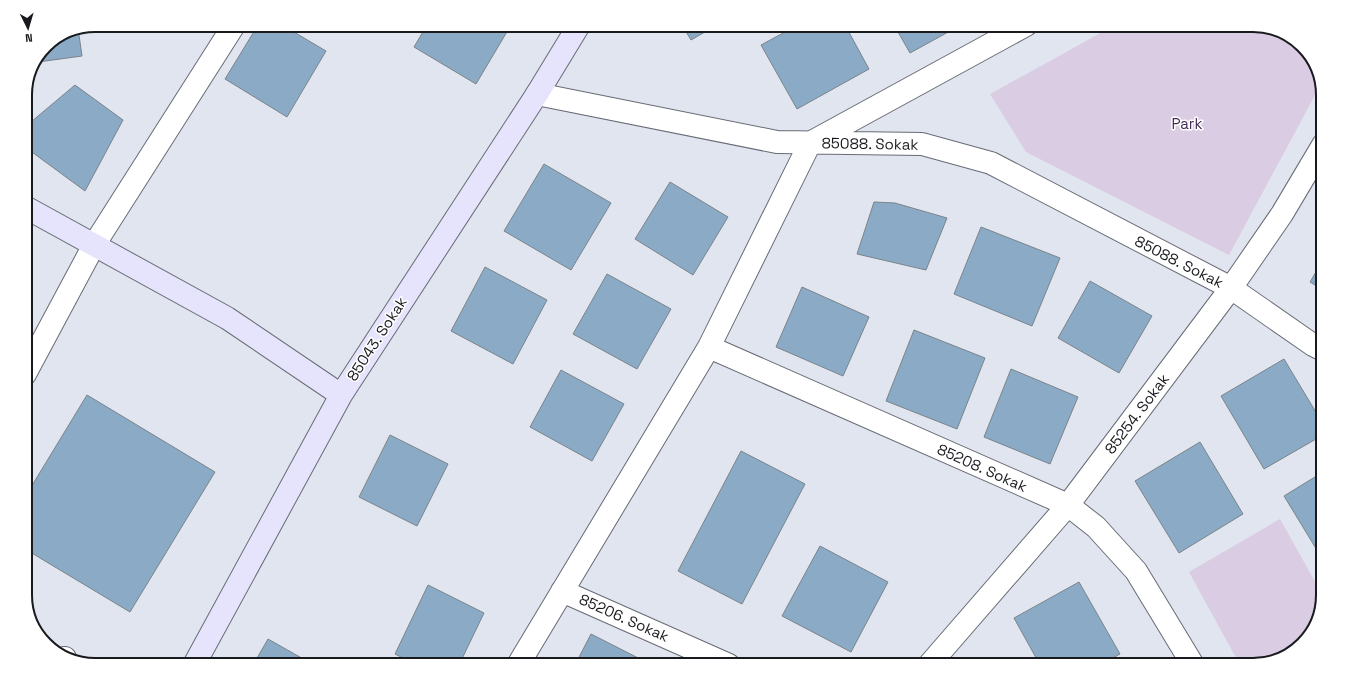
<svg xmlns="http://www.w3.org/2000/svg" width="1348" height="690" font-family="'Space Grotesk',sans-serif">
<style>
.green{fill:#d9cce3}
.building{fill:#8aaac5;stroke:#7b848b}
.lines{fill:none;stroke-linecap:round;stroke-linejoin:round}
.street-casing{stroke:#676b74;stroke-width:24}
.secondary-casing{stroke:#676b74;stroke-width:24}
.street{stroke:#fff;stroke-width:22}
.secondary{stroke:#e6e4fc;stroke-width:22}
.labels{text-anchor:middle;stroke-width:3;stroke-linejoin:round;paint-order:stroke}
.park-label{font-size:15px;fill:#452a58;stroke:#fff}
.street-label{font-size:15px;fill:#191a1e;stroke:#fff}
.rim{fill:none;stroke:#191a1e;stroke-width:2}
</style>
<rect width="100%" height="100%" fill="#e0e5ef"/>
<!-- green -->
<path class="green" d="M1115,25H1253L1284,32L1311,56L1321,84L1229,255L1026,152L990,94Z
M1280,519L1323,596L1316,626L1292,653L1254,665H1240L1189,572Z"/>
<!-- building -->
<path class="building" d="M258,25H282L326,51L287,117L225,79Z
M427,25H511L476,84L414,47Z
M682,25H717L691,40Z
M798,25H845L869,69L797,109L761,45Z
M894,25H961L910,53Z
M78,28L82,56L38,62L46,45L68,30Z
M75,85L123,120L85,191L25,147V127Z
M544,164L611,203L571,270L504,231Z
M670,182L728,217L693,275L635,239Z
M874,202L895,203L947,218L926,270L857,254Z
M981,227L1060,258L1032,326L954,294Z
M1323,260V290L1310,282Z
M485,267L547,300L513,364L451,331Z
M607,274L671,309L637,369L573,334Z
M1090,281L1152,316L1119,373L1058,338Z
M802,287L869,317L843,376L776,347Z
M914,330L985,358L957,429L886,401Z
M1284,359L1323,424V435L1264,469L1221,396Z
M1011,369L1078,397L1050,464L984,437Z
M561,370L624,404L592,461L530,427Z
M87,395L215,472L130,612L25,549V497Z
M390,435L448,464L417,526L359,497Z
M1200,442L1243,514L1179,553L1135,481Z
M741,451L805,484L742,604L678,571Z
M1323,472V560L1284,496Z
M820,546L888,582L851,652L782,616Z
M1079,582L1120,654L1100,665H1040L1014,618Z
M428,585L484,613L459,665H417L395,654Z
M591,634L652,665H575Z
M268,639L314,665H253Z"/>
<g class="lines">
<defs>
<path id="street" d="M537,94L777,142L922,144L991,163L1231,288L1313,345L1323,350
M709,347L1068,505L1096,527L1136,571L1193,665
M25,374L94,245L234,25
M562,591L729,665
M64,658H65
M518,665L709,347L810,143L1026,25
M929,665L1068,505L1231,288L1282,214L1323,145"/>
<path id="secondary" d="M25,207L227,318L341,395
M194,665L341,395L537,94L579,25"/>
</defs>
<!-- street casing -->
<use href="#street" class="street-casing"/>
<!-- secondary casing -->
<use href="#secondary" class="secondary-casing"/>
<!-- street -->
<use href="#street" class="street"/>
<!-- secondary -->
<use href="#secondary" class="secondary"/>
</g>
<g class="labels">
<!-- park labels -->
<g class="park-label">
<text x="1187" y="129">Park</text>
</g>
<!-- street labels -->
<g class="street-label">
<text transform="translate(870 144) rotate(1)" y="5">85088. Sokak</text>
<text transform="translate(1179 262) rotate(27)" y="5">85088. Sokak</text>
<text transform="translate(377 339) rotate(-57)" y="5">85043. Sokak</text>
<text transform="translate(1137 414) rotate(-53)" y="5">85254. Sokak</text>
<text transform="translate(982 468) rotate(24)" y="5">85208. Sokak</text>
<text transform="translate(624 618) rotate(24)" y="5">85206. Sokak</text>
</g>
</g>
<!-- crop -->
<path d="M0 0H1348V690H0ZM95 32H1253A63 63 0 0 1 1316 95V595A63 63 0 0 1 1253 658H95A63 63 0 0 1 32 595V95A63 63 0 0 1 95 32Z" fill="#fff" fill-rule="evenodd"/>
<path class="rim" d="M95 32H1253A63 63 0 0 1 1316 95V595A63 63 0 0 1 1253 658H95A63 63 0 0 1 32 595V95A63 63 0 0 1 95 32Z"/>
<!-- north arrow -->
<g transform="translate(28 28) rotate(175)" stroke="#ffffff" stroke-width="3" paint-order="stroke">
<path d="M0-3L7 15L0 10L-7 15Z" fill="#191a1e"/>
<text y="-6" font-size="11" font-weight="bold" text-anchor="middle" fill="#191a1e">N</text>
</g>
</svg>
